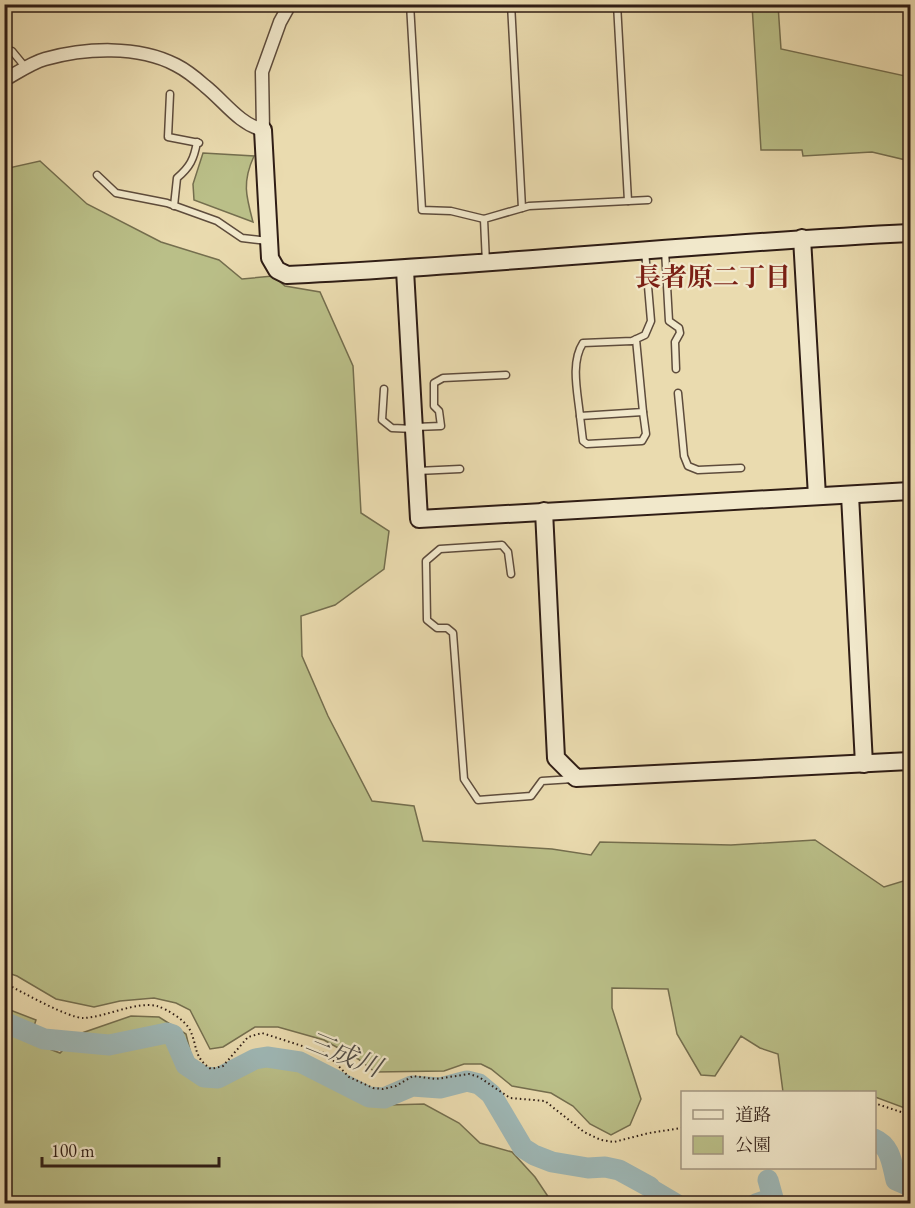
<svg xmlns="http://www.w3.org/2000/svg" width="915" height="1208" viewBox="0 0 915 1208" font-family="'EB Garamond','Noto Serif JP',serif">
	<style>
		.green { fill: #babf88; stroke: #746e4e; stroke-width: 1.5 }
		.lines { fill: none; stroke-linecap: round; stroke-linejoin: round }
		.river { stroke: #9eb8b7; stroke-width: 21 }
		.lane-casing { stroke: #5e4c3c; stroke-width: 9 }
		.street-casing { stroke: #5e4c3c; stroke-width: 15 }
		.secondary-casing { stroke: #2f1d15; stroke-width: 20 }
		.path { stroke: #2f1d15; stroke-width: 2; stroke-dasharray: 1.5 3; stroke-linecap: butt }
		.lane { stroke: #f1e8cb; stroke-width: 6 }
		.street { stroke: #f1e8cb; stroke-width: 12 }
		.secondary { stroke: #f1e8cb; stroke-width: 16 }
		.labels { text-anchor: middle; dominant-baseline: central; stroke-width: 4.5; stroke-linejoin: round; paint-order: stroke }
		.neighbourhood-label { font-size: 26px; font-weight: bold; fill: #7a1f14; stroke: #f1e8cb }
		.water-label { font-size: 26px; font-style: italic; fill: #504c46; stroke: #f1e8cb }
	</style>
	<rect width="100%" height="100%" fill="#eadbaf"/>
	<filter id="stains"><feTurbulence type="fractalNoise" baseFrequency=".00333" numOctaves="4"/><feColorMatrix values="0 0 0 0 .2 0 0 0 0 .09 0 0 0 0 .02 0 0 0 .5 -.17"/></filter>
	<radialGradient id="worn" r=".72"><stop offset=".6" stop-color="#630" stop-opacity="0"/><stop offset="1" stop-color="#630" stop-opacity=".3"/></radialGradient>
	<!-- green -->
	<g class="green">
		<polygon points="752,5 778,5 781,49 910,77 910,161 872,152 803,156 802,150 761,150"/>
		<path d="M 203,153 L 254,156 C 242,182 246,196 253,222 L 194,200 L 193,184 Z"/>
		<polygon points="40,161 87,204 161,242 219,260 242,279 273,276 285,286 320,292 353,366 361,513 389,531 384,569 335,605 301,616 302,656 328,716 372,801 414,806 423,841 552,849 591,855 600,842 731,845 815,840 884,887 910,879 910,1110 875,1097 874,1092 783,1092 778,1054 760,1048 741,1036 715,1076 701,1075 677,1034 668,989 612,988 612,1008 641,1099 630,1125 611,1135 590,1124 573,1106 551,1093 512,1086 491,1069 481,1064 464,1064 444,1071 375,1072 358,1059 324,1040 278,1027 255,1027 223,1047 210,1049 190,1010 176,1003 154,998 120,1001 94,1007 56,999 17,976 5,972 4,169"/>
		<polygon points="5,1008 36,1020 29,1041 60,1053 79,1034 131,1016 159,1017 186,1034 195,1071 213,1076 267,1048 291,1053 328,1067 368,1097 388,1105 424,1104 459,1123 480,1143 512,1152 535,1177 549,1198 564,1203 5,1203"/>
		<polygon points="880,1198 910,1201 910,1203 791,1203 809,1200"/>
	</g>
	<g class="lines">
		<!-- river -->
		<g class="river">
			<polyline points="4,1022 44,1039 109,1045 167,1033 173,1035 186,1065 204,1077 218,1078 255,1059 267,1057 300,1062 369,1097 384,1098 412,1086 440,1088 467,1081 479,1084 491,1094 523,1148 534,1155 552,1162 588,1168 605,1167 619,1170 650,1187"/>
			<path d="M 874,1139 C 891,1146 892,1164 896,1180 L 910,1186"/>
			<polyline points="654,1191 676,1204"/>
			<polyline points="756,1204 773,1198 768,1180"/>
		</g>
		<!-- lane casing -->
		<g class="lane-casing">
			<g id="lane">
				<polyline points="410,4 422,210 451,211 484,219"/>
				<polyline points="511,4 522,208"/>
				<polyline points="617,4 628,201"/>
				<polyline points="4,52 12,51 26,68"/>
				<polyline points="170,94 168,137 199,143"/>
				<polyline points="97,175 116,193 167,203 217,221 242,238 268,241"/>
				<path d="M 174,206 L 177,178 C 190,167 194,159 197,142"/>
				<polyline points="665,250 669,321 679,328 680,333 675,342 676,369"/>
				<polyline points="486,263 484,219 529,206 648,200"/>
				<path d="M 636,339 L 643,412 L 580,416 C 578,394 570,363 583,343 L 632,341 L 645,335 L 651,321 L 645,251"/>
				<polyline points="384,389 382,420 392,428 414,429"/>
				<polyline points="678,393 684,456 688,466 698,470 741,468"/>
				<polyline points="580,416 583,441 587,444 642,441 646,434 643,412"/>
				<polyline points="415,427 441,426 439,411 434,406 434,383 443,378 506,375"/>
				<polyline points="417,471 460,469"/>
				<polyline points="511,574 508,552 502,545 440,549 426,561 427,620 437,628 447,628 453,633 464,779 478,800 531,796 542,781 573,779"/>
			</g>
		</g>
		<!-- street casing -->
		<g class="street-casing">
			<path id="street" d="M 4,80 C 17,73 31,63 45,59 C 85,48 138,45 176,65 C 186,70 196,78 205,86 C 224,101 239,124 263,130 L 262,72 L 280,22 L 290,4"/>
		</g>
		<!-- secondary casing -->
		<g class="secondary-casing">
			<g id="secondary">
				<path d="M 263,130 L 270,258 L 277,270 L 287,275 C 495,265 702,243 910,233"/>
				<polyline points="802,238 817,496"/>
				<polyline points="405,270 419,519 910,491"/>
				<polyline points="850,495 864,764"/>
				<polyline points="544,511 556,758 576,778 910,761"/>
			</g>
		</g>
		<!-- path -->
		<g class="path">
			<path d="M 4,983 C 23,992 67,1018 84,1018 C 106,1017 136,1001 157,1006 C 167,1009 185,1020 190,1030 C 198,1047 193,1057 211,1069 L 223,1066 L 248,1037 L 262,1033 L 327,1054 L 349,1077 L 373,1088 L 383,1089 L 396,1086 L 413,1076 L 436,1079 L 469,1074 L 479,1077 L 510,1098 L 545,1101 L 584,1132 L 601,1140 L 614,1142 L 649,1133 L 682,1128"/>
			<polyline points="874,1103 910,1115"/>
		</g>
		<!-- lane -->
		<use href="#lane" class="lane"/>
		<!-- street -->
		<use href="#street" class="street"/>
		<!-- secondary -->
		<use href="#secondary" class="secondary"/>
	</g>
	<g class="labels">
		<!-- neighbourhood labels -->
		<g class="neighbourhood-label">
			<text x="713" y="277">長者原二丁目</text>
		</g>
		<!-- water labels -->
		<g class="water-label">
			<text transform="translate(344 1054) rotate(22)">三成川</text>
		</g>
	</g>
	<!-- margin -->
	<rect width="915" height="1208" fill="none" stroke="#eadbaf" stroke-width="24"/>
	<rect x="6" y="6" width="903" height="1196" fill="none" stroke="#2f1d15" stroke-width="3"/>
	<rect x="12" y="12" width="891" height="1184" fill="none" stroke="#2f1d15" stroke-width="1.5"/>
	<!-- legend -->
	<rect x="681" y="1091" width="195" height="78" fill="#f1e8cb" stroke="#a39782" stroke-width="1.5"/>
	<rect x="693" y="1110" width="30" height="9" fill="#f1e8cb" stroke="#a39782" stroke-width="1.5"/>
	<text x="735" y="1121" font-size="18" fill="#2f1d15">道路</text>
	<rect x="693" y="1136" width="30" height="18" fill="#babf88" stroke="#a39782" stroke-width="1.5"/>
	<text x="735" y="1151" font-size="18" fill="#2f1d15">公園</text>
	<!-- scale -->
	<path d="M42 1157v9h177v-9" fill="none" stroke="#2f1d15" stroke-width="3"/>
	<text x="51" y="1157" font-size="18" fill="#2f1d15" stroke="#f1e8cb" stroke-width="4.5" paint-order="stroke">100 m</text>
	<rect width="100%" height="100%" filter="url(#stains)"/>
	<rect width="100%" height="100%" fill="url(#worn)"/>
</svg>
